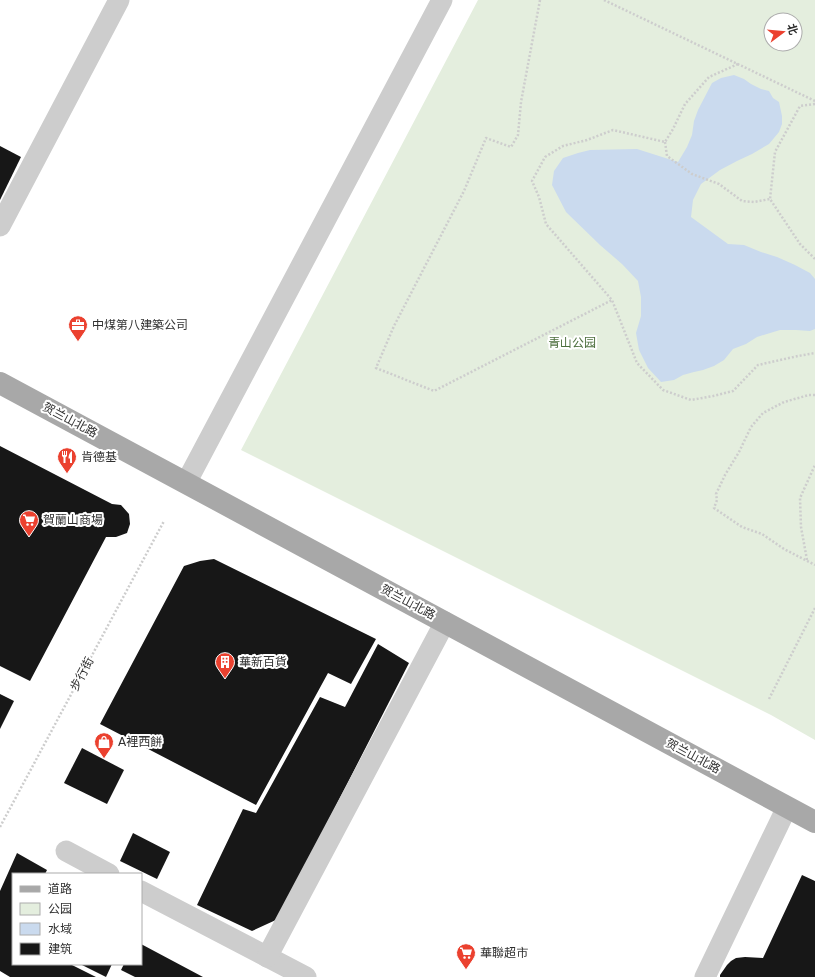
<svg xmlns="http://www.w3.org/2000/svg" width="815" height="977" viewBox="0 0 815 977" font-family="'DejaVu Sans','Noto Sans SC',sans-serif">
	<style>
		.green { fill: #e4eede; fill-rule: evenodd }
		.water { fill: #cadaee }
		.building { fill: #171717 }
		.lines { fill: none; stroke-linecap: round; stroke-linejoin: round }
		.path { stroke: #cdcdcd; stroke-width: 2.5; stroke-dasharray: 2 2; stroke-linecap: butt }
		.minor { stroke: #cdcdcd; stroke-width: 21 }
		.major { stroke: #a8a8a8; stroke-width: 22 }
		.labels { text-anchor: middle; dominant-baseline: central; stroke-width: 4; stroke-linejoin: round; paint-order: stroke }
		.poi-label { font-size: 12px; fill: #303030; stroke: #fff; text-anchor: start }
		.park-label { font-size: 12px; fill: #4b6e3c; stroke: #fff }
		.street-label { font-size: 12px; fill: #303030; stroke: #fff }
	</style>
	<rect width="100%" height="100%" fill="#fff"/>
	<!-- green -->
	<path class="green" d="M 478,0 L 815,0 L 815,740 L 771,715 L 241,450 ZM 771,20 L 795,20 L 795,44 L 771,44 Z"/>
	<!-- water -->
	<polygon class="water" points="734,75 744,79 751,84 761,89 769,91 773,98 779,102 782,116 782,124 779,132 769,144 752,154 737,161 720,170 701,184 693,200 691,217 728,244 744,245 761,252 777,257 795,265 810,273 815,279 815,329 810,331 796,330 780,330 757,337 746,344 733,349 724,360 714,366 703,370 694,372 683,375 674,380 661,382 648,368 639,350 636,333 641,316 641,297 638,281 622,264 600,245 566,212 552,185 554,171 563,158 578,153 590,150 637,149 678,162 687,147 692,135 694,121 698,110 712,83 721,78"/>
	<!-- building -->
	<g class="building">
		<polygon points="0,146 21,157 0,200"/>
		<polygon points="0,446 112,504 121,505 129,514 130,524 127,533 116,537 106,537 30,681 0,666"/>
		<polygon points="214,559 376,639 351,684 328,673 256,805 100,724 184,566 200,561"/>
		<polygon points="378,644 409,663 278,919 252,931 197,905 243,809 256,813 320,697 345,707"/>
		<polygon points="0,694 14,701 0,729"/>
		<polygon points="82,748 124,770 107,804 64,783"/>
		<polygon points="133,833 170,852 157,879 120,861"/>
		<polygon points="17,853 47,870 45,874 13,874 13,964 70,964 96,977 10,977 0,971 0,891"/>
		<polygon points="802,875 815,881 815,977 720,977 720,975 727,965 731,961 736,958 745,957 763,958"/>
		<polygon points="141,944 203,977 135,977 121,970 124,964 141,964"/>
		<polygon points="80,964 112,964 106,977"/>
	</g>
	<g class="lines">
		<!-- path -->
		<g class="path">
			<polyline points="540,0 521,102 518,135 511,147 486,138 464,191 394,326 376,368 434,391 612,300"/>
			<polyline points="604,0 815,101"/>
			<polyline points="738,64 709,77 685,104 673,129 665,142 613,130 587,140 563,146 545,157 532,181 539,197 546,224 612,300 637,363 663,390 691,400 713,396 733,391 758,365 798,356 815,353"/>
			<polyline points="815,104 800,106 775,152 770,199 800,244 815,259"/>
			<polyline points="665,142 667,156 692,174 719,184 742,201 754,202 770,199"/>
			<polyline points="815,395 809,395 784,402 763,413 751,427 739,452 725,475 716,494 717,500 714,508 742,527 762,534 784,549 815,565"/>
			<polyline points="807,560 801,527 800,498 815,465"/>
			<polyline points="769,699 815,608"/>
			<polyline points="0,827 164,521"/>
		</g>
		<!-- minor -->
		<g class="minor">
			<polyline points="0,226 119,0"/>
			<polyline points="186,483 442,0"/>
			<polyline points="66,851 109,874"/>
			<polyline points="141,891 306,977"/>
			<polyline points="267,957 445,622"/>
			<polyline points="705,977 787,807"/>
		</g>
		<!-- major -->
		<polyline class="major" points="0,383 186,483 815,822"/>
	</g>
	<!-- icons -->
	<defs>
		<g id="office-pin" transform="scale(1)"><path d="M0 17L-7.5 6A9.5 9.5 0 1 1 7.5 6Z" fill="#eb412f" stroke="#fff"/><path d="M-6-3h4V-5.5h4V-3h4V5H-6ZM-1-4.5V-3h2v-1.5ZM-6 0V1H6V0Z" fill="#fff"/></g>
		<g id="restaurant-pin" transform="scale(1)"><path d="M0 17L-7.5 6A9.5 9.5 0 1 1 7.5 6Z" fill="#eb412f" stroke="#fff"/><path d="M-5-6h1v4h1v-4h1v4h1v-4h1v5L-1.5 .5V6h-2V.5L-5-1ZM5-6V6H3V1.5H1.5Q1.5-4 5-6Z" fill="#fff"/></g>
		<g id="supermarket-pin" transform="scale(1)"><path d="M0 17L-7.5 6A9.5 9.5 0 1 1 7.5 6Z" fill="#eb412f" stroke="#fff"/><path d="M-6-5.5h2.5l.6 2H6L4.5 2H-2.5L-4.4-4H-6ZM-1.5 3.2a1.3 1.3 0 1 0 .1 0ZM3 3.2a1.3 1.3 0 1 0 .1 0Z" fill="#fff"/></g>
		<g id="building-pin" transform="scale(1)"><path d="M0 17L-7.5 6A9.5 9.5 0 1 1 7.5 6Z" fill="#eb412f" stroke="#fff"/><path d="M-4-6H4V6H1V3H-1V6H-4ZM-2.5-4.3h1.7v1.8h-1.7ZM.8-4.3h1.7v1.8H.8ZM-2.5-1h1.7V.8h-1.7ZM.8-1h1.7V.8H.8Z" fill="#fff"/></g>
		<g id="shop-pin" transform="scale(1)"><path d="M0 17L-7.5 6A9.5 9.5 0 1 1 7.5 6Z" fill="#eb412f" stroke="#fff"/><path d="M-5-2.5h2.3a2.7 3.5 0 0 1 5.4 0H5L5.5 6h-11ZM-1.5-2.5h3a1.5 2.3 0 0 0-3 0Z" fill="#fff"/></g>
	</defs>
	<g fill-rule="evenodd">
		<use href="#office-pin" x="78" y="325"/>
		<use href="#restaurant-pin" x="67" y="457"/>
		<use href="#supermarket-pin" x="29" y="520"/>
		<use href="#building-pin" x="225" y="662"/>
		<use href="#shop-pin" x="104" y="742"/>
		<use href="#supermarket-pin" x="466" y="953"/>
	</g>
	<g class="labels">
		<!-- poi labels -->
		<g class="poi-label">
			<text x="92" y="325">中煤第八建築公司</text>
			<text x="81" y="457">肯德基</text>
			<text x="43" y="520">賀蘭山商場</text>
			<text x="239" y="662">華新百貨</text>
			<text x="118" y="742">A裡西餅</text>
			<text x="480" y="953">華聯超市</text>
		</g>
		<!-- park labels -->
		<g class="park-label">
			<text x="572" y="343">青山公园</text>
		</g>
		<!-- street labels -->
		<g class="street-label">
			<text transform="translate(70 420) rotate(28)">贺兰山北路</text>
			<text transform="translate(408 602) rotate(28)">贺兰山北路</text>
			<text transform="translate(82 674) rotate(-62)">步行街</text>
			<text transform="translate(693 756) rotate(28)">贺兰山北路</text>
		</g>
	</g>
	<!-- legend -->
	<rect x="12" y="873" width="130" height="92" fill="#ffffff" stroke="#acacac"/>
	<rect x="20" y="886" width="20" height="6" fill="#a8a8a8" stroke="#acacac"/>
	<text x="48" y="893" font-size="12" fill="#303030">道路</text>
	<rect x="20" y="903" width="20" height="12" fill="#e4eede" stroke="#acacac"/>
	<text x="48" y="913" font-size="12" fill="#303030">公园</text>
	<rect x="20" y="923" width="20" height="12" fill="#cadaee" stroke="#acacac"/>
	<text x="48" y="933" font-size="12" fill="#303030">水域</text>
	<rect x="20" y="943" width="20" height="12" fill="#171717" stroke="#acacac"/>
	<text x="48" y="953" font-size="12" fill="#303030">建筑</text>
	<!-- north arrow -->
	<g transform="translate(783 32) rotate(74)"><circle r="19" fill="#ffffff" stroke="#acacac"/>
	<path d="M0-3L7 15L0 10L-7 15Z" fill="#eb412f"/>
	<text y="-6" font-size="11" font-weight="bold" text-anchor="middle" fill="#303030">北</text>
	</g>
</svg>
